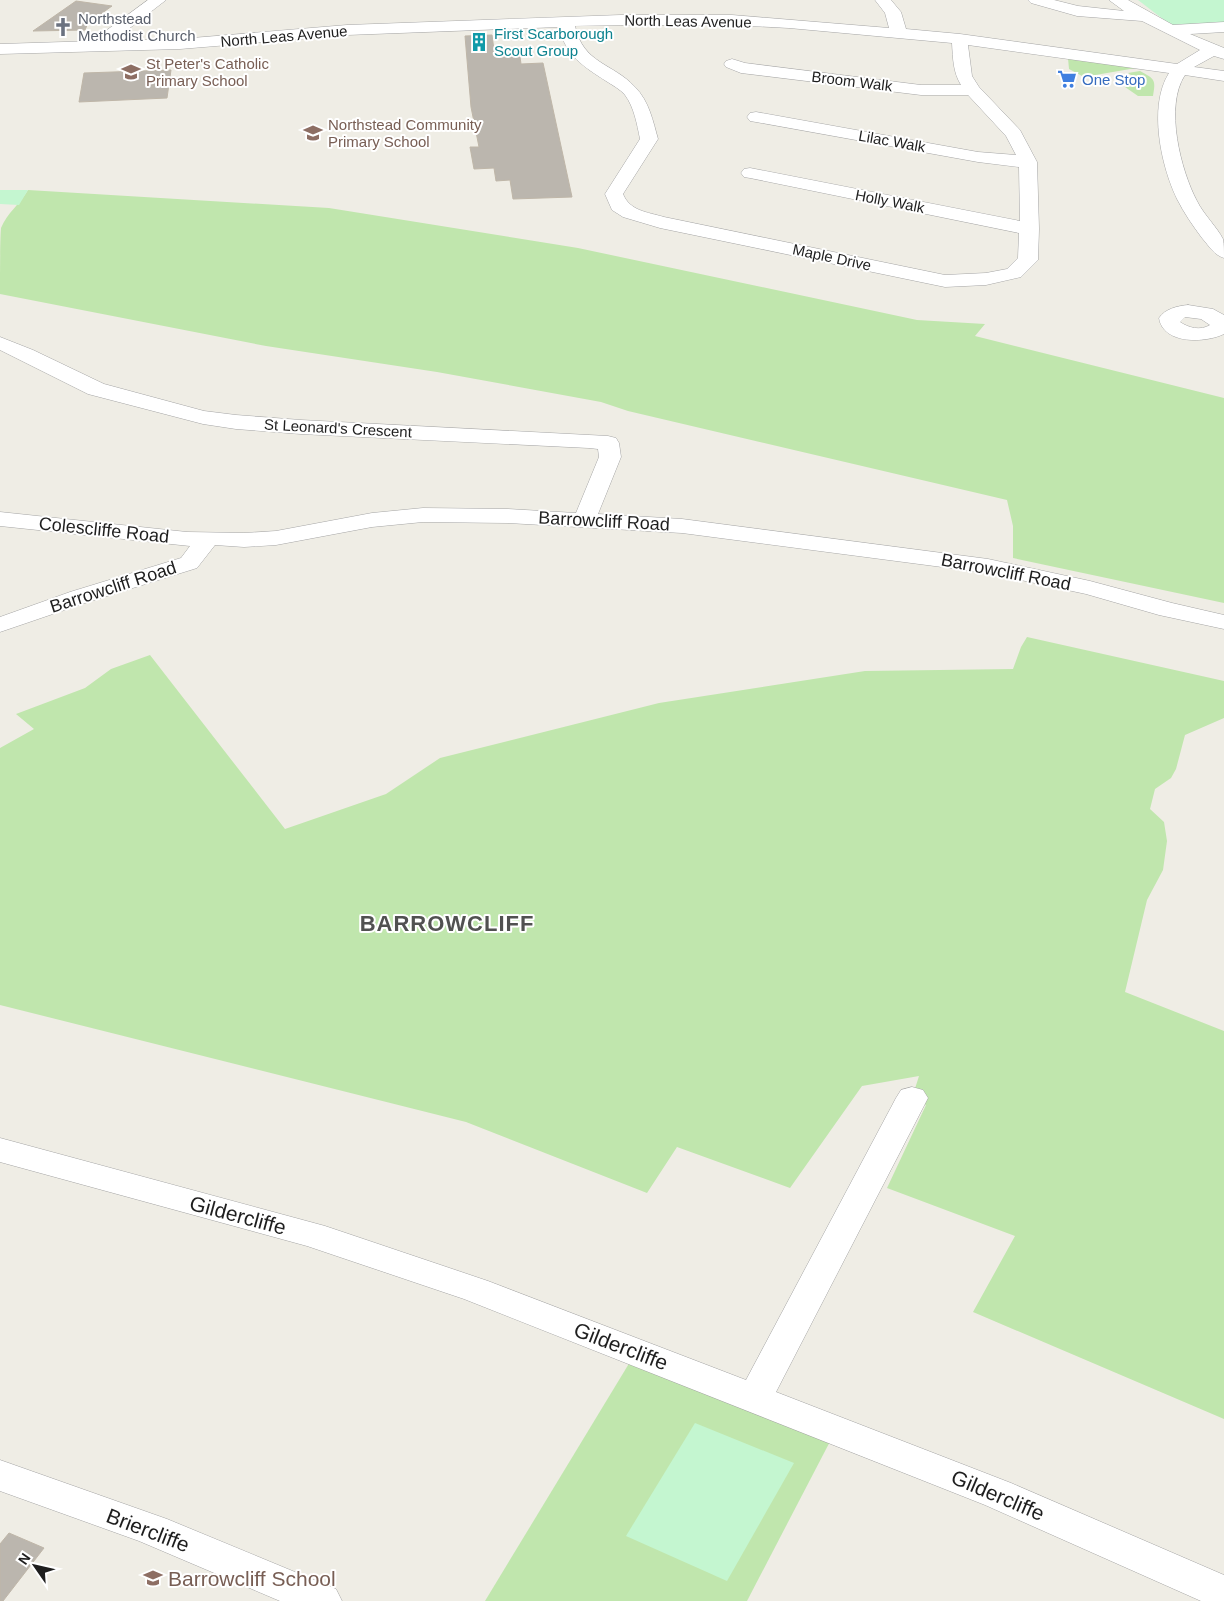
<svg xmlns="http://www.w3.org/2000/svg" width="1224" height="1601" viewBox="0 0 1224 1601" font-family="Arial,sans-serif">
	<style>
		.grass { fill: #c0e6ad }
		.park { fill: #c4f6d0 }
		.building { fill: #bbb6ae; stroke: #bfb6a8 }
		.lines { fill: none; stroke-linecap: round; stroke-linejoin: round }
		.minor-casing { stroke: #a5a5a5; stroke-width: 1 }
		.minor { fill: #fff; fill-rule: evenodd }
		.labels { text-anchor: middle; dominant-baseline: central; stroke-width: 4; stroke-linejoin: round; paint-order: stroke }
		.far-worship-label { font-size: 15px; fill: #5b616d; stroke: #fff; text-anchor: start }
		.far-street-label { font-size: 15px; fill: #1e1e1e; stroke: #fff }
		.far-culture-label { font-size: 15px; fill: #0d838f; stroke: #fff; text-anchor: start }
		.far-education-label { font-size: 15px; fill: #785e54; stroke: #fff; text-anchor: start }
		.far-shop-label { font-size: 15px; fill: #366cbe; stroke: #fff; text-anchor: start }
		.street-label { font-size: 18px; fill: #1e1e1e; stroke: #fff }
		.near-street-label { font-size: 21px; fill: #1e1e1e; stroke: #fff }
		.near-education-label { font-size: 21px; fill: #785e54; stroke: #fff; text-anchor: start }
		.district-label { font-size: 22px; font-weight: bold; letter-spacing: 1px; fill: #515151; stroke: #fff }
	</style>
	<rect width="100%" height="100%" fill="#efede5"/>
	<!-- grass -->
	<g class="grass">
		<polygon points="1068,58 1136,68 1084,77 1069,69"/>
		<path d="M 1140,71 C 1155,79 1156,80 1153,96 L 1138,96 L 1125,87 L 1143,83 L 1128,73 Z"/>
		<path d="M 28,190 L 329,208 L 578,248 L 917,320 L 985,324 L 975,336 L 1224,398 L 1224,603 L 1013,558 L 1013,526 L 1007,500 L 628,411 L 601,402 L 437,372 L 266,346 L 0,294 C 0,280 0,239 1,228 C 7,213 20,204 28,190 Z"/>
		<polygon points="1027,637 1224,681 1224,718 1185,735 1176,769 1171,778 1155,789 1150,809 1164,822 1167,841 1163,870 1147,900 1125,992 1224,1031 1224,1419 973,1312 1015,1236 887,1188 926,1105 912,1098 919,1076 862,1086 790,1188 677,1147 647,1193 466,1122 0,1005 0,748 34,729 16,714 85,688 111,669 150,655 285,829 386,794 440,758 659,703 865,671 1013,669 1021,647"/>
		<polygon points="636,1352 836,1430 747,1601 485,1601"/>
	</g>
	<!-- park -->
	<g class="park">
		<polygon points="1138,0 1224,0 1224,24 1172,26"/>
		<polygon points="0,190 28,190 19,205 0,204"/>
		<polygon points="695,1423 794,1463 727,1581 626,1536"/>
	</g>
	<!-- building -->
	<g class="building">
		<polygon points="76,1 112,6 88,23 85,30 33,31"/>
		<polygon points="492,35 494,50 519,49 521,64 543,63 572,197 513,199 510,180 496,181 494,168 474,169 470,147 479,147 471,107 465,36"/>
		<polygon points="171,70 167,98 79,102 84,73"/>
		<polygon points="9,1533 44,1548 3,1601 0,1601 0,1544"/>
	</g>
	<g class="lines">
		<!-- minor casing -->
		<g class="minor-casing">
			<g id="minor">
				<path d="M 148,0 L 166,0 L 113,41 L 180,39 L 347,25 L 621,15 L 732,15 L 889,28 L 885,13 L 875,0 L 891,0 L 901,12 L 906,29 L 960,34 L 1177,64 L 1200,50 L 1142,21 L 1077,16 L 1031,3 L 1028,0 L 1054,0 L 1078,6 L 1124,11 L 1109,0 L 1128,0 L 1173,25 L 1224,22 L 1224,32 L 1190,34 L 1224,48 L 1224,59 L 1214,56 L 1194,67 L 1224,71 L 1224,81 L 1185,75 C 1164,106 1181,171 1197,201 C 1204,215 1217,227 1223,239 C 1224,244 1224,252 1224,258 C 1214,255 1209,246 1202,238 C 1193,226 1184,213 1177,199 C 1161,166 1148,106 1169,73 L 968,45 L 972,76 L 979,87 L 1020,130 L 1037,162 L 1039,229 L 1038,260 L 1021,277 L 986,285 L 945,287 L 660,228 L 623,217 L 612,210 L 605,194 L 640,139 C 637,124 634,107 625,95 C 620,89 612,85 606,81 C 584,67 565,55 559,27 L 347,35 L 180,49 L 0,54 L 0,44 L 96,41 L 103,33 ZM 621,25 L 732,25 L 789,28 L 952,43 C 953,59 953,72 961,85 L 921,85 L 745,63 L 732,59 L 726,61 L 724,64 L 726,67 L 741,73 L 921,95 L 968,95 L 1006,136 L 1016,155 L 978,152 L 756,112 L 750,113 L 747,117 L 750,121 L 756,122 L 978,162 L 1019,167 L 1020,221 L 750,168 L 744,169 L 741,173 L 744,177 L 750,178 L 1019,233 L 1018,258 L 1007,269 L 986,273 L 945,275 L 664,217 C 647,212 630,211 623,194 L 658,139 C 653,121 649,101 635,87 C 613,63 583,64 575,26 Z"/>
				<path d="M 1188,305 L 1213,309 L 1224,315 L 1224,334 C 1206,343 1163,345 1159,318 C 1165,309 1177,306 1188,305 ZM 1185,317 L 1201,319 L 1210,325 C 1200,331 1189,328 1180,322 Z"/>
				<polygon points="0,337 33,350 104,384 204,411 236,415 301,420 608,436 616,438 619,443 621,457 598,514 682,519 988,559 1090,581 1172,603 1224,615 1224,629 1159,615 1086,594 988,573 682,533 508,523 423,522 372,527 276,545 244,547 215,545 197,568 88,602 0,632 0,617 70,592 181,558 190,546 0,526 0,512 187,532 244,533 276,531 372,513 423,508 508,509 576,513 599,457 598,449 589,448 301,434 236,429 203,424 88,394 0,350"/>
				<polygon points="912,1087 923,1090 928,1098 776,1392 1011,1483 1224,1575 1224,1601 1201,1601 985,1505 464,1299 307,1246 0,1162 0,1138 325,1226 488,1281 746,1380 896,1098 901,1090"/>
				<polygon points="0,1460 167,1519 336,1589 342,1601 280,1601 139,1541 0,1491"/>
			</g>
		</g>
		<!-- minor -->
		<use href="#minor" class="minor"/>
	</g>
	<!-- icons -->
	<defs>
		<g id="church-bare" transform="scale(1.5)"><path d="M-1.2-6h2.4v3.5h3.3v2.4h-3.3V6h-2.4V-.1h-3.3v-2.4h3.3Z" fill="#6b7280" stroke="#fff" stroke-width="2.5" paint-order="stroke"/></g>
		<g id="building-bare" transform="scale(1.5)"><path d="M-4-6H4V6H1V3H-1V6H-4ZM-2.5-4.3h1.7v1.8h-1.7ZM.8-4.3h1.7v1.8H.8ZM-2.5-1h1.7V.8h-1.7ZM.8-1h1.7V.8H.8Z" fill="#0f9aa8" stroke="#fff" stroke-width="2.5" paint-order="stroke"/></g>
		<g id="school-bare" transform="scale(1.5)"><path d="M0-5L7-2L0 1L-7-2ZM-4 1L0 2.5L4 1V4Q0 6-4 4Z" fill="#8d6e63" stroke="#fff" stroke-width="2.5" paint-order="stroke"/></g>
		<g id="supermarket-bare" transform="scale(1.5)"><path d="M-6-5.5h2.5l.6 2H6L4.5 2H-2.5L-4.4-4H-6ZM-1.5 3.2a1.3 1.3 0 1 0 .1 0ZM3 3.2a1.3 1.3 0 1 0 .1 0Z" fill="#3f7fe0" stroke="#fff" stroke-width="2.5" paint-order="stroke"/></g>
	</defs>
	<g fill-rule="evenodd">
		<use href="#church-bare" x="63" y="27"/>
		<use href="#building-bare" x="479" y="42"/>
		<use href="#school-bare" x="131" y="72"/>
		<use href="#supermarket-bare" x="1067" y="79"/>
		<use href="#school-bare" x="313" y="133"/>
		<use href="#school-bare" x="153" y="1578"/>
	</g>
	<g class="labels">
		<!-- far-worship labels -->
		<g class="far-worship-label">
			<text x="78" y="18">Northstead<tspan x="78" dy="17">Methodist Church</tspan></text>
		</g>
		<!-- far-street labels -->
		<g class="far-street-label">
			<text transform="translate(688 21) rotate(1)">North Leas Avenue</text>
			<text transform="translate(284 36) rotate(-5)">North Leas Avenue</text>
			<text transform="translate(852 81) rotate(7)">Broom Walk</text>
			<text transform="translate(892 141) rotate(10)">Lilac Walk</text>
			<text transform="translate(890 201) rotate(11)">Holly Walk</text>
			<text transform="translate(832 257) rotate(12)">Maple Drive</text>
			<text transform="translate(338 428) rotate(3)">St Leonard's Crescent</text>
		</g>
		<!-- far-culture labels -->
		<g class="far-culture-label">
			<text x="494" y="33">First Scarborough<tspan x="494" dy="17">Scout Group</tspan></text>
		</g>
		<!-- far-education labels -->
		<g class="far-education-label">
			<text x="146" y="63">St Peter's Catholic<tspan x="146" dy="17">Primary School</tspan></text>
			<text x="328" y="124">Northstead Community<tspan x="328" dy="17">Primary School</tspan></text>
		</g>
		<!-- far-shop labels -->
		<g class="far-shop-label">
			<text x="1082" y="79">One Stop</text>
		</g>
		<!-- street labels -->
		<g class="street-label">
			<text transform="translate(604 521) rotate(3)">Barrowcliff Road</text>
			<text transform="translate(104 530) rotate(6)">Colescliffe Road</text>
			<text transform="translate(1006 572) rotate(11)">Barrowcliff Road</text>
			<text transform="translate(113 587) rotate(-18)">Barrowcliff Road</text>
		</g>
		<!-- near-street labels -->
		<g class="near-street-label">
			<text transform="translate(238 1215) rotate(15)">Gildercliffe</text>
			<text transform="translate(621 1346) rotate(21)">Gildercliffe</text>
			<text transform="translate(998 1495) rotate(23)">Gildercliffe</text>
			<text transform="translate(148 1530) rotate(21)">Briercliffe</text>
		</g>
		<!-- near-education labels -->
		<g class="near-education-label">
			<text x="168" y="1578">Barrowcliff School</text>
		</g>
		<!-- district labels -->
		<g class="district-label">
			<text x="447" y="923">BARROWCLIFF</text>
		</g>
	</g>
	<!-- north arrow -->
	<g transform="translate(35 1566) rotate(304)" stroke="#ffffff" stroke-width="4" paint-order="stroke">
	<path d="M0-4L9 19L0 12L-9 19Z" fill="#1e1e1e"/>
	<text y="-8" font-size="14" font-weight="bold" text-anchor="middle" fill="#1e1e1e">N</text>
	</g>
</svg>
